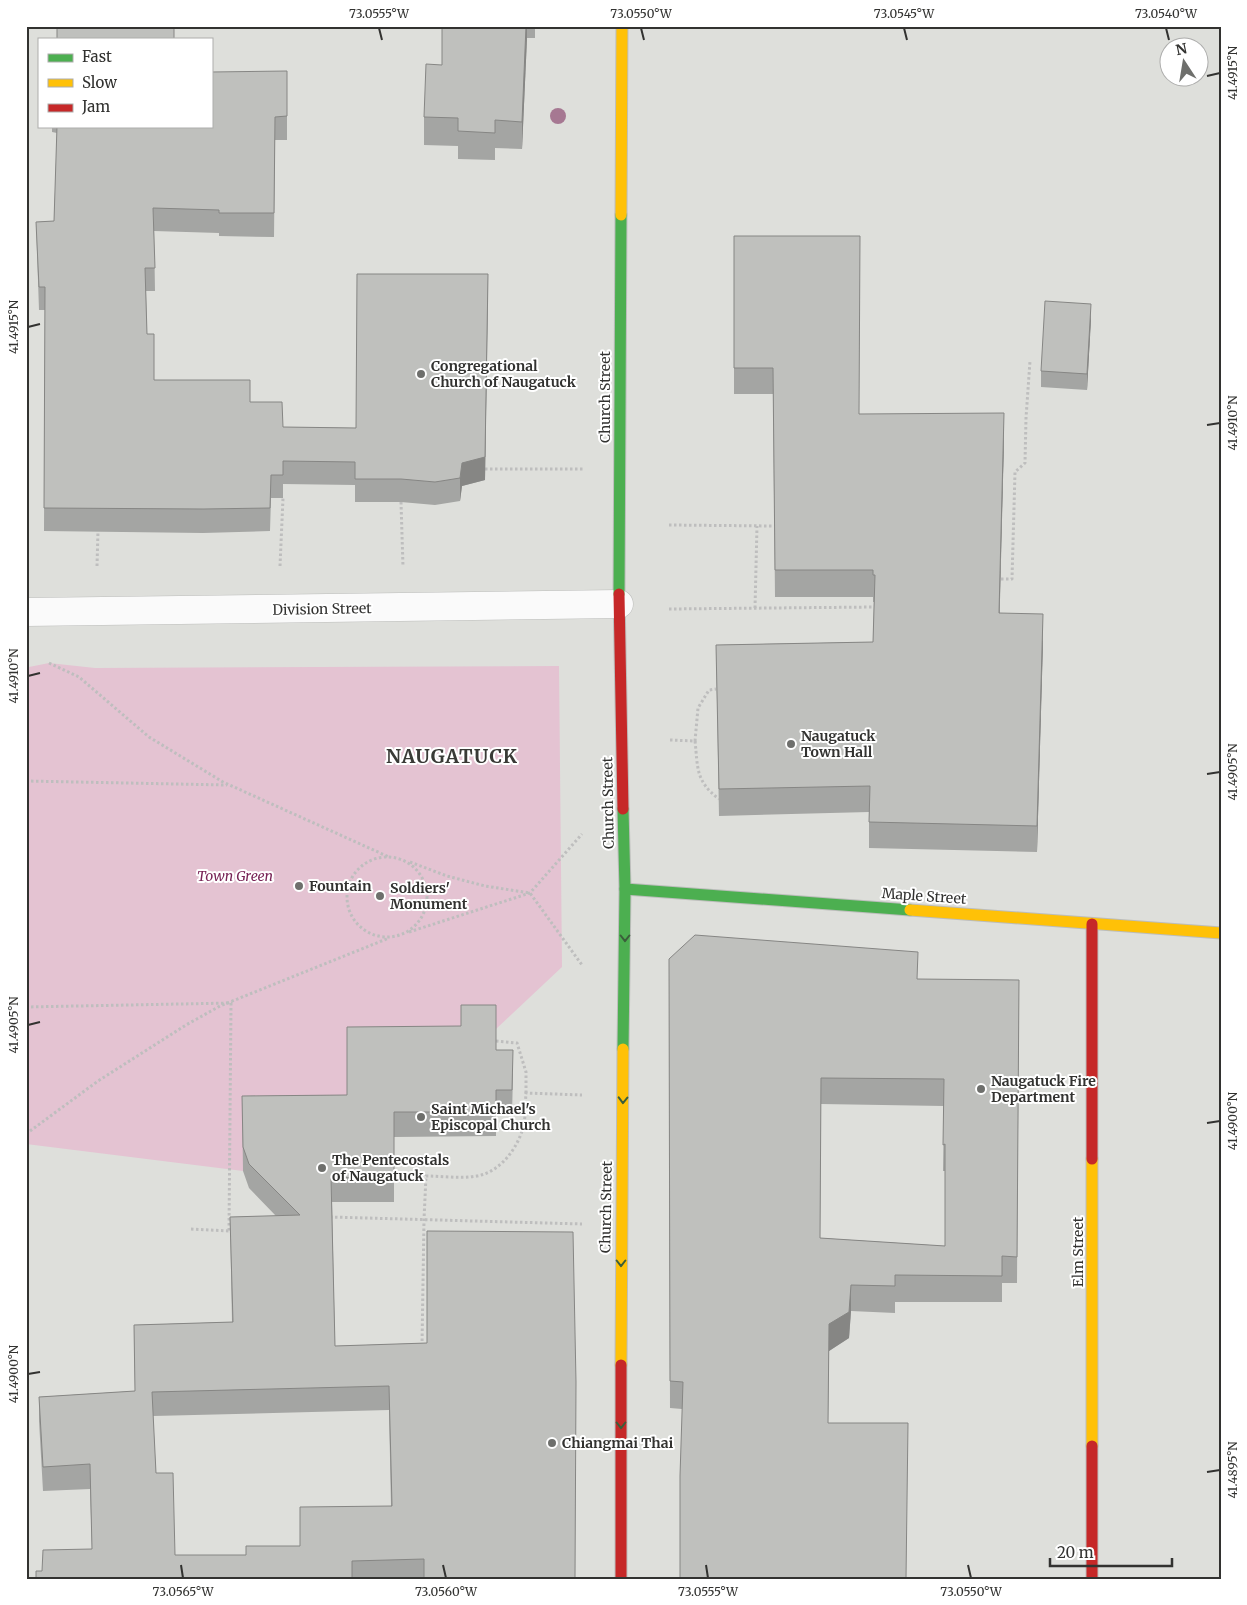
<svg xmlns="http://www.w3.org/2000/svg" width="1247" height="1605" viewBox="0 0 1247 1605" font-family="Merriweather,serif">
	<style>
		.green { fill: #e4c3d2 }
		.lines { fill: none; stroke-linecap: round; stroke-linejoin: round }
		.street-casing { stroke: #bcbdbb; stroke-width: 29 }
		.fast-casing { stroke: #bcbdbb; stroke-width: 13 }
		.slow-casing { stroke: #bcbdbb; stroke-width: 13 }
		.jam-casing { stroke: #bcbdbb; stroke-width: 13 }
		.path { stroke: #bebebe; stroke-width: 3; stroke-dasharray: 2.5 2.5; stroke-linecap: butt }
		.street { stroke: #fafafa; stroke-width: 28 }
		.fast { stroke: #4caf50; stroke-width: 11 }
		.slow { stroke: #ffc107; stroke-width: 11 }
		.jam { stroke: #c62828; stroke-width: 11 }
		.tree { fill: #a67892 }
		.wall { fill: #a4a5a3; fill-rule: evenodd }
		.shaded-wall { fill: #868684 }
		.building { fill: #bfc0bd; stroke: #868684; fill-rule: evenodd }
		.oneway { stroke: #3b5e3b }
		.ticks { fill: none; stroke: #323230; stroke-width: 2 }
		.poi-dot { fill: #6e6f6c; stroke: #fff; stroke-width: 2 }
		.labels { text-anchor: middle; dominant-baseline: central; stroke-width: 4; stroke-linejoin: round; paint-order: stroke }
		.poi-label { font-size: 14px; font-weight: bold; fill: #323230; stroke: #fff; text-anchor: start }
		.street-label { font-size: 14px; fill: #323230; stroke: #fff }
		.park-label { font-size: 14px; font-style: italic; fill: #782356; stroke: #fff }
		.district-label { font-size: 19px; font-weight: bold; letter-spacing: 1px; fill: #393a36; stroke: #fff }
		.neatline { fill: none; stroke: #323230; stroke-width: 2 }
		.ticks-label { font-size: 12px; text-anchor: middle; fill: #323230 }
	</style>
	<rect width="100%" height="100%" fill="#dedfdb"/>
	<!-- green -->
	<polygon class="green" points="49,663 95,668 559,666 562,967 496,1029 347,1123 243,1171 26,1144 26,670 29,667"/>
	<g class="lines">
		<!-- street casing -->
		<g class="street-casing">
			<polyline id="street" points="26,612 619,604"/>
		</g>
		<!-- fast casing -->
		<g class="fast-casing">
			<g id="fast">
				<polyline points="619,594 621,215"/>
				<polyline points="625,889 910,910"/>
				<polyline points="623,1049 625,889 623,809"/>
			</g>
		</g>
		<!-- slow casing -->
		<g class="slow-casing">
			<g id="slow">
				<polyline points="621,215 622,26"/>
				<polyline points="910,910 1221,933"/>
				<polyline points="1092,1159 1092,1446"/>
				<polyline points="621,1365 623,1049"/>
			</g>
		</g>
		<!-- jam casing -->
		<g class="jam-casing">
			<g id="jam">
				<polyline points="619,594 623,809"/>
				<polyline points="1092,924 1092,1159"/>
				<polyline points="621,1365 621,1579"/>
				<polyline points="1092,1446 1092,1579"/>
			</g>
		</g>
		<!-- path -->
		<g class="path">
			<polyline points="485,469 584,469"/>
			<polyline points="401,502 403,567"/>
			<polyline points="669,525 774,526"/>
			<polyline points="97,566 98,531"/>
			<polyline points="280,566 283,498"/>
			<polyline points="1001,579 1012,579 1015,472 1025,463 1026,418 1030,361"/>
			<polyline points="755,608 757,526"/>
			<polyline points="669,609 876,607"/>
			<polyline points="49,663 79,677 149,737 223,782 389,857"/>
			<polyline points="670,740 695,741 698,708 709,690 716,689"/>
			<path d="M 695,741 C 698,767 695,781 719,799"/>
			<polyline points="26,781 227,785"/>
			<circle cx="387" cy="897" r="40"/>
			<polyline points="410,862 447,876 485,886 530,893 582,965"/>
			<polyline points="409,932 530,893 582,834"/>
			<polyline points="26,1007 231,1003 229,1231"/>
			<polyline points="496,1041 517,1043 526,1072 526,1093"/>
			<polyline points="26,1134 98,1081 186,1025 220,1006 389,938"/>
			<polyline points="330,1217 582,1224"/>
			<polyline points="191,1229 229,1231 229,1229"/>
			<path d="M 422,1346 L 424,1220 L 426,1176 C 442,1176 460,1179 477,1176 C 500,1172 517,1149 523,1128 C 526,1117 525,1104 526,1093 L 582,1095"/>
		</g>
		<!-- street -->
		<use href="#street" class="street"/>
		<!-- fast -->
		<use href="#fast" class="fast"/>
		<!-- slow -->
		<use href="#slow" class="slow"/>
		<!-- jam -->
		<use href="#jam" class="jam"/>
	</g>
	<!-- trees -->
	<circle class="tree" cx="558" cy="116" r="8"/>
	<!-- wall -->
	<g class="wall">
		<polygon points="442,26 535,26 535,38 527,38 522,149 495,148 495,160 458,159 458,146 424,145 424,117 442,65"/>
		<polygon points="287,71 287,140 275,140 274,237 219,236 219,233 154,231 155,291 146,291 147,334 154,380 250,402 283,427 356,428 488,297 485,480 462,486 460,501 435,505 401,502 355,502 355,485 283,484 283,498 271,498 270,531 203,533 44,531 45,310 39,310 36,222 54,221 57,133 52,132 52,126 211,126"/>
		<polygon points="734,236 859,414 1004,440 999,613 1043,641 1037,852 869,848 869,812 719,816 716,645 873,642 874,602 873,602 873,597 775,597 773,394 734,394"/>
		<polygon points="1091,319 1087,390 1041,387 1041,371"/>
		<path d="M 669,959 L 918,979 L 1019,980 L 1017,1283 L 1002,1283 L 1002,1302 L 895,1302 L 895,1313 L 851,1311 L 849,1338 L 829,1351 L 828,1423 L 908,1449 L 682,1409 L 670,1408 ZM 821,1104 L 944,1106 L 943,1171 L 945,1171 L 945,1246 L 820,1238 Z"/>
		<path d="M 496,1050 L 513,1074 L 512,1115 L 496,1115 L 496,1136 L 394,1137 L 394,1202 L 332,1202 L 335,1346 L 427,1343 L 575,1579 L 36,1579 L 42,1571 L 92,1549 L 90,1489 L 43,1491 L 39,1421 L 39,1397 L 135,1391 L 134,1325 L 232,1322 L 230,1217 L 276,1216 L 249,1188 L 243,1171 L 242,1096 L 347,1095 ZM 389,1410 L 391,1506 L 300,1546 L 246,1555 L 175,1555 L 156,1473 L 153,1416 Z"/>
	</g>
	<!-- shaded-wall -->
	<g class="shaded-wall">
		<polygon points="526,26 527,26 527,38 522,149 522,122"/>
		<polygon points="488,274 485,480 462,486 460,501 460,478"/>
		<polygon points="1091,304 1091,319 1087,390 1087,374"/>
		<polygon points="1004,413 1004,440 999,640 999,613"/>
		<polygon points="1043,614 1043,641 1037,852 1037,826"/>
		<polygon points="851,1285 851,1311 849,1338 829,1351 829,1324"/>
	</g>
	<!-- building -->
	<g class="building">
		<rect x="57" y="26" width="117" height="13"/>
		<polygon points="442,26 526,26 522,122 495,120 495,133 458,131 458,118 424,117 426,64 442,65"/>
		<polygon points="287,71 287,116 275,117 274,213 219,213 219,210 153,208 155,268 145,268 147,334 154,334 154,380 250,380 250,402 282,402 283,427 356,428 357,274 488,274 485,457 462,463 460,478 435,482 401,479 355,479 355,462 283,461 283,475 271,475 270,508 203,509 44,508 45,287 39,287 36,222 54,221 57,126 211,126 211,72"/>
		<polygon points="734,236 860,236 859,414 1004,413 999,613 1043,614 1037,826 869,822 870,786 719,789 716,645 873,642 875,575 873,575 873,570 775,570 773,368 734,368"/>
		<polygon points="1045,301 1091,304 1087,374 1041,371"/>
		<path d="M 695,935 L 918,952 L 917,979 L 1019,980 L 1017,1257 L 1002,1256 L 1002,1276 L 895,1275 L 895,1286 L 851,1285 L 849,1312 L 829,1324 L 828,1423 L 908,1423 L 906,1579 L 680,1579 L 680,1476 L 683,1382 L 670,1381 L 669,959 ZM 821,1078 L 944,1079 L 943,1145 L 945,1144 L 945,1246 L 820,1238 Z"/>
		<path d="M 461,1005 L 496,1005 L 496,1050 L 513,1050 L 512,1090 L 496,1090 L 496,1112 L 394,1112 L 394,1177 L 331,1178 L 335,1346 L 427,1343 L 427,1231 L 573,1232 L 576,1382 L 575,1579 L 424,1579 L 424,1559 L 352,1561 L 352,1579 L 36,1579 L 36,1571 L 42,1571 L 43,1550 L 92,1549 L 90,1464 L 43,1467 L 39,1397 L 135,1391 L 134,1325 L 233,1322 L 230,1217 L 300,1215 L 249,1164 L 243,1147 L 242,1096 L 347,1095 L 347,1027 L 461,1026 ZM 389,1386 L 392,1506 L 300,1507 L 300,1546 L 246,1546 L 246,1555 L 175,1555 L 173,1473 L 156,1473 L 152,1392 Z"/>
	</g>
	<!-- one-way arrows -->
	<defs><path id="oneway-chevron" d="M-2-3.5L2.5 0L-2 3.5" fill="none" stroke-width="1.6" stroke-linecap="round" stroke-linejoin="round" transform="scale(1.25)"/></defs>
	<g class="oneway">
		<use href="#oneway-chevron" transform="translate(625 938) rotate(90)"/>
		<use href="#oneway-chevron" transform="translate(623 1100) rotate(91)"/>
		<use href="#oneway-chevron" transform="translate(621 1263) rotate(90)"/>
		<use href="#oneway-chevron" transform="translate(621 1425) rotate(90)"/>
	</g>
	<!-- ticks -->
	<path class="ticks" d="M 379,28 L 382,40M 641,28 L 644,40M 904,28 L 907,40M 1166,28 L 1169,40M 1207,76 L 1220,73M 28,327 L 40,324M 1207,425 L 1220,423M 28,676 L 40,673M 1207,774 L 1220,772M 28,1025 L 40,1022M 1207,1123 L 1220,1121M 28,1374 L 40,1372M 1207,1472 L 1220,1470M 181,1565 L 183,1578M 443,1565 L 446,1578M 706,1565 L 708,1578M 968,1565 L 971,1578"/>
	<!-- markers -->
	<g class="poi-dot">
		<circle cx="421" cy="374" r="5"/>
		<circle cx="791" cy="744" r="5"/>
		<circle cx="299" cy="886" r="5"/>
		<circle cx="380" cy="896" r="5"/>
		<circle cx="981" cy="1089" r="5"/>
		<circle cx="421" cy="1117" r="5"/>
		<circle cx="322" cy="1168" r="5"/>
		<circle cx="552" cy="1443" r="5"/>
	</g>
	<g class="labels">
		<!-- poi labels -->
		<g class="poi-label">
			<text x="431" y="366">Congregational<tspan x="431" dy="16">Church of Naugatuck</tspan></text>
			<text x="801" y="736">Naugatuck<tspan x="801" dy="16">Town Hall</tspan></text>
			<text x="309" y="886">Fountain</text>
			<text x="390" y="888">Soldiers'<tspan x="390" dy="16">Monument</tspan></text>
			<text x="991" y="1081">Naugatuck Fire<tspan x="991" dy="16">Department</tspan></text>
			<text x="431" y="1109">Saint Michael's<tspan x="431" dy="16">Episcopal Church</tspan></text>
			<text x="332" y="1160">The Pentecostals<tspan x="332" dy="16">of Naugatuck</tspan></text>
			<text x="562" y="1443">Chiangmai Thai</text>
		</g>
		<!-- street labels -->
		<g class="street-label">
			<text transform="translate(605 397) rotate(-90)">Church Street</text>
			<text transform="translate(322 609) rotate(-1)">Division Street</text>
			<text transform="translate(608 803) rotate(-91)">Church Street</text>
			<text transform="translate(924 896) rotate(4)">Maple Street</text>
			<text transform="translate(606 1207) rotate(-89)">Church Street</text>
			<text transform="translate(1078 1252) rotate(-90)">Elm Street</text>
		</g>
		<!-- park labels -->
		<g class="park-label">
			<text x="235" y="876">Town Green</text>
		</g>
		<!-- district labels -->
		<g class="district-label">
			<text x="452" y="756">NAUGATUCK</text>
		</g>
	</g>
	<!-- border -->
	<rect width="1247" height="1605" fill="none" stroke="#ffffff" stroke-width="55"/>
	<!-- legend -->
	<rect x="38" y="38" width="175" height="90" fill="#ffffff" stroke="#adadac"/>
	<rect x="48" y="54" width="25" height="8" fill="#4caf50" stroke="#adadac"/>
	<text x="82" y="62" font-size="15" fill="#323230">Fast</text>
	<rect x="48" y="79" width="25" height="8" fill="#ffc107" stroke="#adadac"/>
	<text x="82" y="88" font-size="15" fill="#323230">Slow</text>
	<rect x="48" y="104" width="25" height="8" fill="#c62828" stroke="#adadac"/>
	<text x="82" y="112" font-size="15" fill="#323230">Jam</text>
	<!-- north arrow -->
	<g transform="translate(1184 62) rotate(348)"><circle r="24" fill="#ffffff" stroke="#adadac"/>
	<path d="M0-4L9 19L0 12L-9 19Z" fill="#6e6f6c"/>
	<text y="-8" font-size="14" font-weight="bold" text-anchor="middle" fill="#323230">N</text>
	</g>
	<!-- scale -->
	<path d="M1050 1558v8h122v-8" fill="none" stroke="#323230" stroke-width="2.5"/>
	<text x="1057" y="1558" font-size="15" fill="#323230" stroke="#ffffff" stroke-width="4" paint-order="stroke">20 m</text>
	<rect x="28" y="28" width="1192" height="1550" class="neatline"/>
	<g class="ticks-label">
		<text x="379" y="18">73.0555°W</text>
		<text x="641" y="18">73.0550°W</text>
		<text x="904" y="18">73.0545°W</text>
		<text x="1166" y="18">73.0540°W</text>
		<text transform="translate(1233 73) rotate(-90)" y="4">41.4915°N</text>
		<text transform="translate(14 327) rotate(-90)" y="4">41.4915°N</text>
		<text transform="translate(1233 423) rotate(-90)" y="4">41.4910°N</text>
		<text transform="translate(14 676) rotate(-90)" y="4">41.4910°N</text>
		<text transform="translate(1233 772) rotate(-90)" y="4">41.4905°N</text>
		<text transform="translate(14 1025) rotate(-90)" y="4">41.4905°N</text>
		<text transform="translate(1233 1121) rotate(-90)" y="4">41.4900°N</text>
		<text transform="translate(14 1374) rotate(-90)" y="4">41.4900°N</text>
		<text transform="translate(1233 1470) rotate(-90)" y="4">41.4895°N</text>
		<text x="183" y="1596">73.0565°W</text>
		<text x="446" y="1596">73.0560°W</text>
		<text x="708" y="1596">73.0555°W</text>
		<text x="971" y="1596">73.0550°W</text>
	</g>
</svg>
